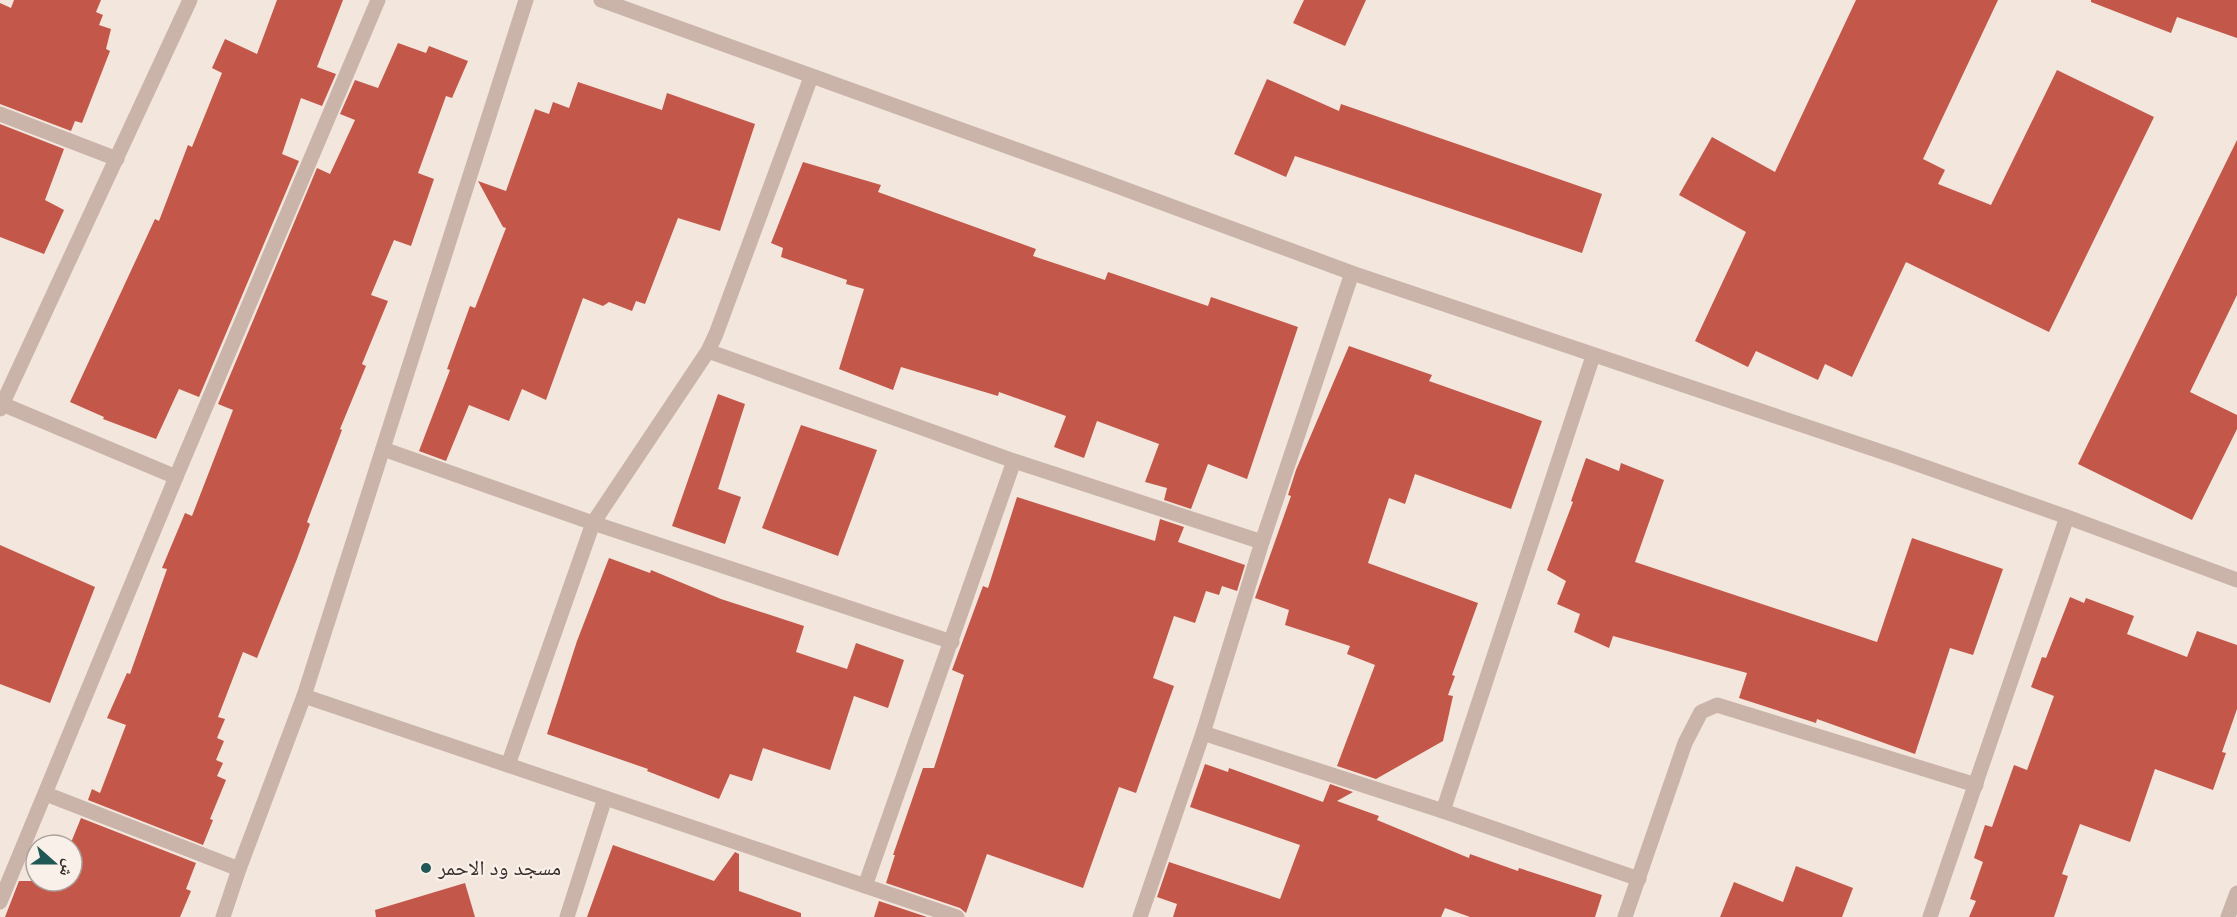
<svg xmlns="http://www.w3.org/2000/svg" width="2237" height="917" viewBox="0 0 2237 917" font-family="'Nunito Sans','Noto Naskh Arabic',sans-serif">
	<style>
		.building { fill: #c3584a }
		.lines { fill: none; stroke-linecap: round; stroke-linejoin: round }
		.minor { stroke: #cab4a9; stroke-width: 15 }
		.poi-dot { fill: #1f5855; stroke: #f9f0ea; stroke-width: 2 }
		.labels { text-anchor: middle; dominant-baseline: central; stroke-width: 4.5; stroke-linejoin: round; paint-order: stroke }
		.poi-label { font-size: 21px; fill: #372c29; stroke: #f9f0ea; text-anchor: start }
	</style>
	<rect width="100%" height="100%" fill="#f2e6dd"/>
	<!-- building -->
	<g class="building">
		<polygon points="14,0 101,0 96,12 103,15 99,25 111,29 106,49 110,51 82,123 75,121 71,131 0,104 0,3 11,8"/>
		<polygon points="277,0 343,0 317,67 336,74 322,106 301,98 282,154 299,161 199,397 179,389 156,439 103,419 104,417 70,402 155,219 159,221 188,145 192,147 222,73 212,68 225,39 257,54"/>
		<polygon points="1304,0 1366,0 1345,46 1293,23"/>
		<polygon points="1856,0 1998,0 1923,159 1945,170 1938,184 1991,205 2057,70 2154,117 2049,332 1906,262 1852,377 1825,364 1818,380 1756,351 1748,367 1695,341 1746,232 1679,195 1712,137 1775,172"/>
		<polygon points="2091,0 2237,0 2237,38 2177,17 2171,33 2091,2"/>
		<polygon points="398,43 426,53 429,46 468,61 452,98 446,96 418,173 434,179 411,246 394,240 371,295 388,301 362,364 366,366 340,429 342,430 307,522 310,524 297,559 257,658 243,652 218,717 225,719 217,738 224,741 216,760 223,763 217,776 226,780 210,819 213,820 203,845 88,800 92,789 100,793 126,725 107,718 127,673 130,674 167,569 162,568 185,513 192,516 233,410 218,404 317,168 330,174 355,120 340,114 355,80 378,88"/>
		<polygon points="1267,79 1339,111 1341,104 1602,194 1582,253 1295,156 1286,177 1234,154"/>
		<polygon points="578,82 662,110 667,93 755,124 720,231 678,218 645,304 636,301 632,311 609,302 603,306 583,298 546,400 522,389 509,421 469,405 446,461 419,451 450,370 447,369 470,306 475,308 506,228 503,227 478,181 506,191 535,109 549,114 553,102 569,108"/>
		<polygon points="0,124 64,149 45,200 64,210 44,254 0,237"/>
		<polygon points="2237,140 2237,295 2190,392 2237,415 2237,429 2192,520 2078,464"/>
		<polygon points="803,162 881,185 878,192 1036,249 1033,256 1105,280 1108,272 1208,306 1211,297 1298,327 1247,479 1208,464 1191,509 1164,500 1167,488 1145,482 1159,444 1097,421 1084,458 1054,447 1066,416 999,392 998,396 901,367 893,390 839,369 864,289 846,284 847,280 781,257 783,248 771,243"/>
		<polygon points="1349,346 1432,375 1429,381 1542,421 1511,509 1415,474 1405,504 1389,498 1368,563 1478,603 1452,675 1455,676 1448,695 1453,696 1443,741 1376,779 1337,766 1375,665 1347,654 1350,646 1285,625 1289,610 1255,598 1291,496 1288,495 1296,470"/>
		<polygon points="718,394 745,404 718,489 741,497 725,544 672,526"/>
		<polygon points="801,425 877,450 838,556 762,528"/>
		<polygon points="1586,458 1619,471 1621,463 1664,480 1635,562 1877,642 1912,538 2003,569 1973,655 1950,648 1915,754 1817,719 1816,723 1739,698 1747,673 1613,636 1609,648 1574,632 1580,614 1557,604 1566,581 1547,570 1573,502 1571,501"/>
		<polygon points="1017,497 1155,541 1160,519 1184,527 1178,542 1245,565 1237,591 1222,586 1219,595 1206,591 1195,623 1174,616 1153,678 1174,686 1136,793 1119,787 1083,888 987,854 966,913 960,908 886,883 895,855 893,855 923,768 934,768 964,675 952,670 983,586 988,588"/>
		<polygon points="0,545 95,587 50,703 0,684"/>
		<polygon points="609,558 650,573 651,570 721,599 804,626 796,652 847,669 856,643 904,660 888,708 854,696 830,770 763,748 752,781 730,774 719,799 647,771 648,769 547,734 577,641"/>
		<polygon points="2070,597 2084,603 2086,598 2134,616 2127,634 2187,657 2197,631 2237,645 2237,709 2222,752 2226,753 2213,790 2155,769 2130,842 2080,824 2062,874 2068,876 2054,917 1969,917 1976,901 1970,899 1983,862 1974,858 1985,825 1992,827 2014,765 2027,770 2054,696 2031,687 2042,657 2046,658"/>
		<polygon points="1205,764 1228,772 1229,768 1323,802 1330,784 1353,792 1337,801 1379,816 1377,820 1469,858 1470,854 1518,871 1519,868 1602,895 1595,917 1470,917 1445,908 1441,917 1173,917 1177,904 1157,897 1169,862 1280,899 1300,845 1190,807"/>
		<polygon points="81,818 196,863 186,889 191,891 180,917 5,917 19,881 72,881 72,845 70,845"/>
		<polygon points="613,845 714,881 735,852 739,854 739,891 801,913 801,917 587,917"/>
		<polygon points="1796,866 1853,888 1842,917 1720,917 1734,882 1783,902"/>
		<polygon points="465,883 475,917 376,917 375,910"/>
		<polygon points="879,901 927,917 874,917"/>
	</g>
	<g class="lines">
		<!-- minor -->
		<g class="minor">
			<polyline points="601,0 1095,178 1352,273 1897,457 2067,517 2237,580"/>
			<polyline points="0,114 117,159"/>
			<polyline points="708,351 716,334 811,77"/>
			<polyline points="2,404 176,477"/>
			<polyline points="0,409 190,0"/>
			<polyline points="383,449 593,523 952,642"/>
			<polyline points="304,696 957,917"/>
			<polyline points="1203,733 1443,811 1639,879"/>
			<polyline points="508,765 593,523 708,351 1014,461 1262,542"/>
			<polyline points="46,794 239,869"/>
			<polyline points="1443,811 1593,356"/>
			<polyline points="865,886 1014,461"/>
			<polyline points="0,902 176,477 378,0"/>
			<polyline points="223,917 239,869 304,696 526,0"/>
			<polyline points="567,917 605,798"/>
			<polyline points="1140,917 1203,733 1262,542 1352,273"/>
			<polyline points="1625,917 1685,743 1701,712 1717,705 1976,785"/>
			<polyline points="1930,917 2067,517"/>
			<polyline points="2228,917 2237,893"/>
		</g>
	</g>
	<!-- markers -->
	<circle class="poi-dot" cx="426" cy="868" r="6"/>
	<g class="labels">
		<!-- poi labels -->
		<g class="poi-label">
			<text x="438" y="868">مسجد ود الاحمر</text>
		</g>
	</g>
	<!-- north arrow -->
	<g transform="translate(54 863) rotate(111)"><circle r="28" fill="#f9f0ea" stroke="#aba29d" stroke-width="1.5"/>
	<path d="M0-4.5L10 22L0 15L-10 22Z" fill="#1f5855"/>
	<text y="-9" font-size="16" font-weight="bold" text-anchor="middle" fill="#372c29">ش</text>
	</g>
</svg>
